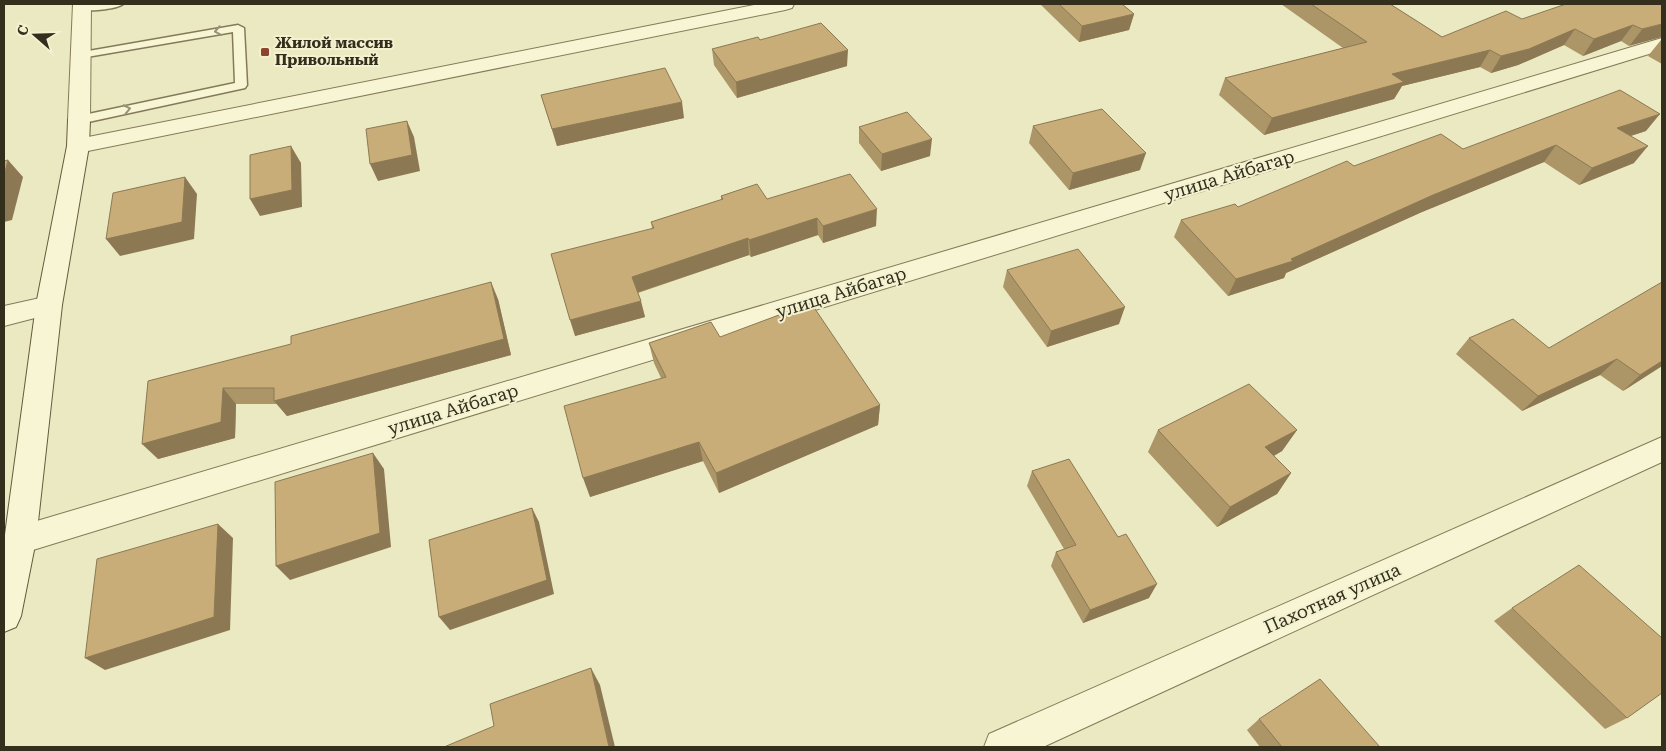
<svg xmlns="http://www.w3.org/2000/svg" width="1666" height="751" viewBox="0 0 1666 751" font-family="'Roboto Serif',serif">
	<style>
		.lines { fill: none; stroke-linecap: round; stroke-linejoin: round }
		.lane-casing { stroke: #847a59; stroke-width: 3 }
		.street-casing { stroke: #847a59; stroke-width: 2 }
		.secondary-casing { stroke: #655b3d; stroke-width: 2 }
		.lane { fill: #f7f5d3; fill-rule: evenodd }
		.street { fill: #f7f5d3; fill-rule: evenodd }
		.secondary { fill: #f7f5d3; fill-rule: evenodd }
		.wall { fill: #ac9567 }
		.shaded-wall { fill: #8c7954 }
		.building { fill: #c8ad78; stroke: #8c7954 }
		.oneway { stroke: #969278 }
		.poi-dot { fill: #8f442d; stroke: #f3f2d0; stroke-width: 2 }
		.labels { text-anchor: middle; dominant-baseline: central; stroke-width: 4; stroke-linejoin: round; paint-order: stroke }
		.far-poi-label { font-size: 15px; font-weight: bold; fill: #342e1d; stroke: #f3f2d0; text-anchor: start }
		.street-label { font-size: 18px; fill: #342e1d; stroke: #f3f2d0 }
	</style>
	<rect width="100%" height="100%" fill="#ebe9c1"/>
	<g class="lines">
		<!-- lane casing -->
		<g class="lane-casing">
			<g id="lane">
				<path d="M 92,4 L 123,4 C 118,9 83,13 78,8 L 79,6 Z"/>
				<polygon points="238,25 244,28 247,85 245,88 79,124 73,120 79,116 235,83 233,32 81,58 77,57 75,55 77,53"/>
			</g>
		</g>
		<!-- street casing -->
		<g class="street-casing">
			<g id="street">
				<polygon points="73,4 91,4 90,120 87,125 79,126 71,125 68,120"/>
				<polygon points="759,4 794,4 792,8 785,10 78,153 70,151 67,146 70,141 78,139"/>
				<polygon points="1662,38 1662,50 20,554 9,550 4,540 9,530 20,526"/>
				<polygon points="49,296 58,298 62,305 58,312 4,326 4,306"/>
				<polygon points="1662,437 1662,462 1043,747 984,747 989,734"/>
			</g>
		</g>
		<!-- secondary casing -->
		<g class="secondary-casing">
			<polygon id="secondary" points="79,114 87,115 90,120 89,146 62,305 36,540 21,616 16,627 4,632 4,542 36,305 67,146 68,120 71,115"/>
		</g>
		<!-- lane -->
		<use href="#lane" class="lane"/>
		<!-- street -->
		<use href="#street" class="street"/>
		<!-- secondary -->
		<use href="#secondary" class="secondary"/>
	</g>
	<!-- wall -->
	<g class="wall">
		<polygon points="1040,4 1122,4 1134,14 1129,30 1079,42"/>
		<polygon points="1281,4 1390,4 1442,37 1522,19 1662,4 1629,46 1621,41 1583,56 1564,45 1518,65 1491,73 1480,67 1402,86 1394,99 1264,135 1219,95 1225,78 1343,48"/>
		<polygon points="1662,39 1662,64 1648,56 1661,40"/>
		<polygon points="760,40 847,66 737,98 714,65 712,49"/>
		<polygon points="541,95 684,118 557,146"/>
		<polygon points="1033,126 1140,170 1069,190 1029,143"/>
		<polygon points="859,127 930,156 881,171 859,143"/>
		<polygon points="1646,131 1631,136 1634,163 1579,185 1544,162 1422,212 1286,273 1284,278 1228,296 1174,237 1181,220 1238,207 1354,166"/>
		<polygon points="721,196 767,199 876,226 823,243 818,235 751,257 749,255 638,293 645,317 575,336 652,228 651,222 721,200"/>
		<polygon points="1007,270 1119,324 1047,347 1003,287"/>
		<polygon points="498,299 511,355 287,416 277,404 236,404 235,438 158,459 148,381"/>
		<polygon points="720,337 880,405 878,425 719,493 703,461 590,497 661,378 654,363 649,343"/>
		<polygon points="1469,338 1549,348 1662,366 1623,391 1600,375 1522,411 1456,354"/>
		<polygon points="1158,430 1297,430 1282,451 1274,456 1291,473 1277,494 1217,527 1148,452"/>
		<polygon points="1032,471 1149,598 1083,623 1051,566 1056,552 1064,549 1027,486"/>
		<polygon points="1512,608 1627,718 1605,729 1494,621"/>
		<polygon points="1259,719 1380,747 1260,747 1247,730"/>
	</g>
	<!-- shaded-wall -->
	<g class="shaded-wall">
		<polygon points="1134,14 1129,30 1079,42 1082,26"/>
		<polygon points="1662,24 1662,37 1629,46 1642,29"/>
		<polygon points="1633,25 1621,41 1583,56 1594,39"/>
		<polygon points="1575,29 1564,45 1518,65 1491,73 1501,56"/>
		<polygon points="848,50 847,66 737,98 736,82"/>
		<polygon points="1490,50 1480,67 1402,86 1394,99 1264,135 1272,118 1392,74"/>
		<polygon points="682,102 684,118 557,146 552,129"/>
		<polygon points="1660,114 1646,131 1604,144 1617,128"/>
		<polygon points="407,121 414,137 420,171 378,181 370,164"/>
		<polygon points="932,139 930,156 881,171 882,154"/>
		<polygon points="1556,145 1544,162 1422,212 1286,273 1284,278 1228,296 1236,279 1433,195"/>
		<polygon points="291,146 301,163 302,207 260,216 250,199"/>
		<polygon points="1648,146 1634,163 1579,185 1592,168"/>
		<polygon points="1146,153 1140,170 1069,190 1073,173"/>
		<polygon points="8,160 23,177 12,220 4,222 4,176"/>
		<polygon points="185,177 197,194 194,239 120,256 106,239"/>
		<polygon points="877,209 876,226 823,243 823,226"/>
		<polygon points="817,218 818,235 751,257 749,240"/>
		<polygon points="748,238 749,255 636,293 632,277"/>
		<polygon points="491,282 498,299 511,355 287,416 274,401"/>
		<polygon points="641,301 645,317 575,336 570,320"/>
		<polygon points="1125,307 1119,324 1047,347 1051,331"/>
		<polygon points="1617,359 1600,375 1522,411 1538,396"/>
		<polygon points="1662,361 1662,366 1623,391 1640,375"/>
		<polygon points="223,388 236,404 235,438 158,459 142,444"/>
		<polygon points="880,405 878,425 719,493 716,473"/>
		<polygon points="1297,430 1282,451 1252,468 1265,447"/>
		<polygon points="699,442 703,461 590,497 583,478"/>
		<polygon points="373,453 384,469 391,547 290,580 276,566"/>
		<polygon points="1291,473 1277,494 1217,527 1230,507"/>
		<polygon points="532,508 539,522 554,594 450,630 439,617"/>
		<polygon points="218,524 233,538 230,630 105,670 85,658"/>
		<polygon points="1157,584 1149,598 1083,623 1090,610"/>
		<polygon points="591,668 600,685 615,747 609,747"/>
	</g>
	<!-- building -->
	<g class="building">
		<polygon points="1059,4 1122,4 1134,14 1082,26"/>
		<polygon points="1311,4 1390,4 1442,37 1506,11 1522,19 1566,4 1662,4 1662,24 1642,29 1633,25 1594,39 1575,29 1529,49 1501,56 1490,50 1392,74 1404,82 1272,118 1225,78 1367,42"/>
		<polygon points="821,23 848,50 736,82 712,49 758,37 760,40"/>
		<polygon points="665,68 682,102 552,129 541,95"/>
		<polygon points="1620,90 1660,114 1617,128 1648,146 1592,168 1556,145 1433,195 1291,259 1293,261 1236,279 1181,220 1235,204 1238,207 1347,161 1354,166 1441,134 1463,149"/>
		<polygon points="1102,109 1146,153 1073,173 1033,126"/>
		<polygon points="907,112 932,139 882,154 859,127"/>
		<polygon points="407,121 412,155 370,164 366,129"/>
		<polygon points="291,146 292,190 250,199 250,155"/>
		<polygon points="8,160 4,176 4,161"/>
		<polygon points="850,174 877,209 823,226 817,218 749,240 748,238 632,277 641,301 570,320 551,254 654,228 651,222 723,199 721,196 757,184 767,199"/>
		<polygon points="185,177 182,222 106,239 113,193"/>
		<polygon points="1078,249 1125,307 1051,331 1007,270"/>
		<polygon points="491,282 504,339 274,401 274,388 223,388 221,422 142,444 148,381 291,344 291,336"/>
		<polygon points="1662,282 1662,361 1640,375 1617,359 1538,396 1469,338 1513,319 1549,348"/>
		<polygon points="811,303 880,405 716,473 699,442 583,478 564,406 666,377 649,343 711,322 720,337"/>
		<polygon points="1249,384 1297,430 1265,447 1291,473 1230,507 1158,430"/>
		<polygon points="373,453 380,533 276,566 275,482"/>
		<polygon points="1069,459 1118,537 1126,534 1157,584 1090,610 1056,552 1076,545 1032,471"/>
		<polygon points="532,508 547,580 439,617 429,540"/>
		<polygon points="218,524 214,617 85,658 97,559"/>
		<polygon points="1579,565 1662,638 1662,693 1627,718 1512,608"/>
		<polygon points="591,668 609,747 444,747 494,726 490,704"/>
		<polygon points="1320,679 1380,747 1282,747 1259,719"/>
	</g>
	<!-- one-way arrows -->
	<defs><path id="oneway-chevron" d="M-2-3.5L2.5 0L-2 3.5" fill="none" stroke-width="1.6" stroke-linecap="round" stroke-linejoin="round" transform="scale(1.25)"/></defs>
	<g class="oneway">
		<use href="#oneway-chevron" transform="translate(218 31) rotate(170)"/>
		<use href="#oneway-chevron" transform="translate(127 109) rotate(-12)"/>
	</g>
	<!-- markers -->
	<rect class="poi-dot" x="260" y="47" width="10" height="10" rx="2.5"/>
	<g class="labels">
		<!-- far-poi labels -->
		<g class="far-poi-label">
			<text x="275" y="43">Жилой массив<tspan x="275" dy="17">Привольный</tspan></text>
		</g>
		<!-- street labels -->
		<g class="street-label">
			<text transform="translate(1229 175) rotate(-17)">улица Айбагар</text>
			<text transform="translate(841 292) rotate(-17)">улица Айбагар</text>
			<text transform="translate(453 409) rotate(-17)">улица Айбагар</text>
			<text transform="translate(1332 598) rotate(-24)">Пахотная улица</text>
		</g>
	</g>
	<!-- border -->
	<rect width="1666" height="751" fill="none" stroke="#342e1d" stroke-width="10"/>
	<!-- north arrow -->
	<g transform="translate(35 35) rotate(290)" stroke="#f3f2d0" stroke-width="4" paint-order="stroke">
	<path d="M0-4L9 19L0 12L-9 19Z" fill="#342e1d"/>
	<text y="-8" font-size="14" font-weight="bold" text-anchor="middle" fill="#342e1d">С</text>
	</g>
</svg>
